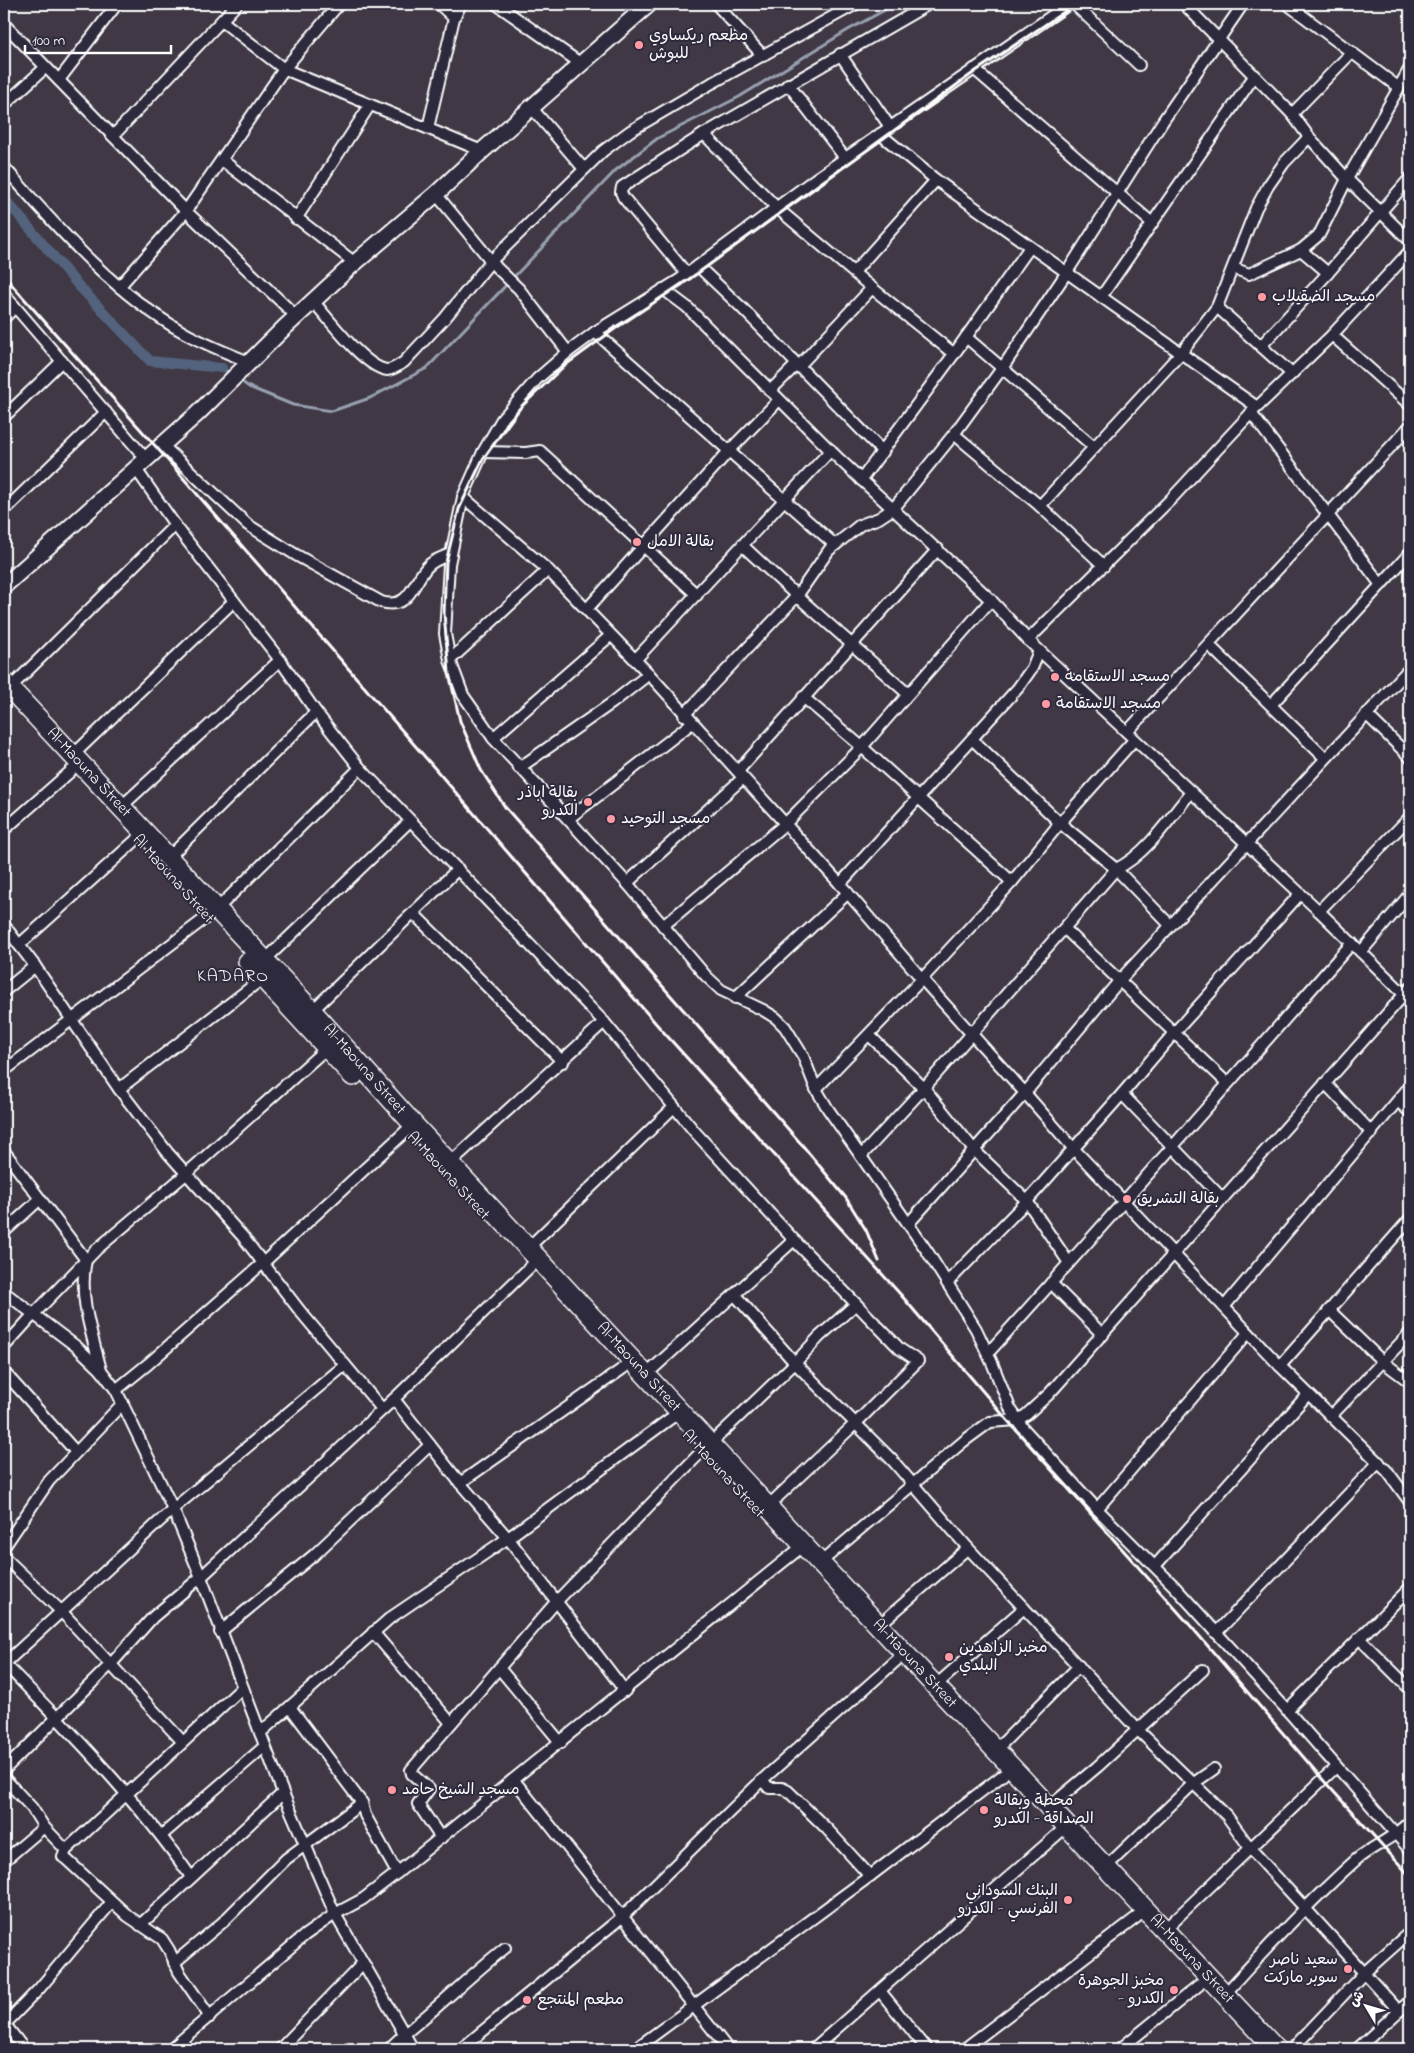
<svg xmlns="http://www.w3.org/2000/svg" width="1414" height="2053" viewBox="0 0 1414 2053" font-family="'Indie Flower','Playpen Sans Arabic',sans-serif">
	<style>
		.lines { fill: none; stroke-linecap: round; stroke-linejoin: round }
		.stream { stroke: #98a1b1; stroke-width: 3 }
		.canal { stroke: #53637d; stroke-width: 10 }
		.street-casing { stroke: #fff; stroke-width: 14 }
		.secondary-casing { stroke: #fff; stroke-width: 19 }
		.highway-casing { stroke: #fff; stroke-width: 22 }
		.street { stroke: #2f2a3d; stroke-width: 10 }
		.secondary { stroke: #2f2a3d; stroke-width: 15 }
		.highway { stroke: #2f2a3d; stroke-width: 19 }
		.rail { stroke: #fff; stroke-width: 3 }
		.poi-dot { fill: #ff9aa2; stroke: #2f2a3d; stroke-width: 2 }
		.labels { text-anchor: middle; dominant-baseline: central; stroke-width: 4; stroke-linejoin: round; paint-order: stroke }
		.poi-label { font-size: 16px; fill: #fff; stroke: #2f2a3d; text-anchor: start }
		.street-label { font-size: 16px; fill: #fff; stroke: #2f2a3d }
		.neighbourhood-label { font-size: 18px; letter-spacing: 1px; fill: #fff; stroke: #2f2a3d }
	</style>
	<rect width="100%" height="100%" fill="#403844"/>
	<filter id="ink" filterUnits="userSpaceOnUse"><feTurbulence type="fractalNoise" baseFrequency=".02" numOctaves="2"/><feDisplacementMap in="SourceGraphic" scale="10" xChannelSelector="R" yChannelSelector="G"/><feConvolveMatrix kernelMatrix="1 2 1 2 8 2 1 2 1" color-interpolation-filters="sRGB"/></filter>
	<g filter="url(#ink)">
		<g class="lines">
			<!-- stream -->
			<g class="stream">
				<polyline points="222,368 231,374"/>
				<polyline points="238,379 249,387 293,405 332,411 370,398 427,368 616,170 658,138 739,97 848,30 896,4"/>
			</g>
			<!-- canal -->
			<polyline class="canal" points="4,198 77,284 150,361 222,368"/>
			<!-- street casing -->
			<g class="street-casing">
				<g id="street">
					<polyline points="439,4 454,18"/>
					<polyline points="496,4 580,63"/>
					<polyline points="716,4 763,56"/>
					<polyline points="1069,4 815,179 679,280 595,332 568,352 537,379 502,419 483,452 463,497 449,564 445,634 450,660 463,695 493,738 627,883 706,976 721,990 763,1010 776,1018 785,1027 803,1056 816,1089 828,1109 927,1251 976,1329 993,1365 1010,1408 1023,1428 1097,1509 1174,1586 1287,1710 1410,1850"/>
					<polyline points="1074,4 1139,65"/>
					<polyline points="1184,4 1292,114 1309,137 1347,179 1410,241"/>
					<polyline points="1287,4 1398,87"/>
					<polyline points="222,21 284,69 482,151"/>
					<polyline points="4,24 186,211 296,316"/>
					<polyline points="840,54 890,127"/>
					<polyline points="974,69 1152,223"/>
					<polyline points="59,80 117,4"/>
					<polyline points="788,84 845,158"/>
					<polyline points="4,105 46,67"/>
					<polyline points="531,107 584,169"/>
					<polyline points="1292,114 1352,52"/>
					<polyline points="428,128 454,18 461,4"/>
					<polyline points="704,134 777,208 872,288 954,354"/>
					<polyline points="880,134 936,180 1257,407"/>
					<polyline points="113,136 237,4"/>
					<polyline points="222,160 355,263"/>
					<path d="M 4,167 C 57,227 112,292 183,332 C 204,344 227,353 249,362"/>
					<polyline points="436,194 497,268 519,289 568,352"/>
					<polyline points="296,219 370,105"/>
					<polyline points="1301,250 1328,273"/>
					<polyline points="698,266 742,308 883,452"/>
					<polyline points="1233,268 1249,274 1301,250 1319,235 1347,179 1410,68"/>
					<polyline points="854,272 936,180"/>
					<polyline points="687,274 623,197 621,192 622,187 704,134 929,4"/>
					<polyline points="119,287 186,211 284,69 339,4"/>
					<polyline points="663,289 687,307 839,459 991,600 1028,640 1319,911 1410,1000"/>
					<polyline points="4,294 146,459"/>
					<polyline points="1101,297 1255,75"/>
					<path d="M 313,301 C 328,318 365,368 387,370 C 393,370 399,365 404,362 L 445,318 L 491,261 L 603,151 L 630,131 L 712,83 L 856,4"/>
					<polyline points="1217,307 1292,374"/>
					<polyline points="4,318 15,307"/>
					<polyline points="595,332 835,545"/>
					<polyline points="1332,335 1410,405"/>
					<polyline points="966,337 1094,447"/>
					<polyline points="1261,346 1328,273 1410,178"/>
					<polyline points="798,367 872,288"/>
					<polyline points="770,391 796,365"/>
					<polyline points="1251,413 1381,585"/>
					<polyline points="4,417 62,361"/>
					<polyline points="954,434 1040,506 1104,566"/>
					<path d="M 162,445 L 248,525 L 296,555 L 381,602 C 410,610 412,584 427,567 C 433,560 443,557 451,554"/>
					<polyline points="483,452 526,453 540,451 697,595"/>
					<polyline points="136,469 175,525 280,660 316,712 360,768 604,1022 695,1132 794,1240 900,1349 918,1361 856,1423 768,1506"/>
					<polyline points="861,480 954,354 1030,247"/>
					<polyline points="463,497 548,570 649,674 840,884 922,979 1025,1093 1073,1148 1280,1366 1388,1472 1410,1502"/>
					<polyline points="1040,506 1181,353 1217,307 1256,208 1268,186 1284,163 1309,137"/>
					<polyline points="4,511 106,412"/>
					<polyline points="587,609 729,451 779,400"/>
					<polyline points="1028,640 1173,497 1251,413 1332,335 1410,251"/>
					<polyline points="1209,645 1325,758"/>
					<polyline points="450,660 548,570"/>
					<polyline points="635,660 831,450"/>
					<polyline points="10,688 175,525"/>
					<polyline points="908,694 797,596 829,550 860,525 879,518 894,508 954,434 1003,367 1067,272 1163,121 1243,4"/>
					<polyline points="803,697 862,747 1012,882"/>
					<polyline points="1271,705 1410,553"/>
					<polyline points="1366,714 1410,757"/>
					<polyline points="684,715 797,596 742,545"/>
					<polyline points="1127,732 1410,426"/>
					<polyline points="493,738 610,636"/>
					<polyline points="972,739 1060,823 1116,869 1170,925"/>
					<polyline points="72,756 234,601"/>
					<polyline points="519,768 612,703 649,674"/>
					<polyline points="738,771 938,549"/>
					<polyline points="121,807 280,660"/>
					<polyline points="568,819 692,723"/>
					<polyline points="4,830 71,771"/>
					<polyline points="168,858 316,712"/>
					<polyline points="627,883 743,778"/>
					<polyline points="840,884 1018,688 1032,668 1039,651"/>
					<polyline points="216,910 360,768"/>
					<polyline points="1319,911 1410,817"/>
					<polyline points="414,914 563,1062"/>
					<polyline points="4,925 35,966 119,1089 168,1153 243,1237 300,1311 382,1409"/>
					<polyline points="663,926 785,824 862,747 991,600"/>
					<polyline points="1065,929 1227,1083"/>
					<polyline points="19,945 136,840"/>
					<polyline points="1361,952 1410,894"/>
					<polyline points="264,961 410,821"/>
					<polyline points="4,991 35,966"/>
					<polyline points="735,998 848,893"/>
					<polyline points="312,1011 458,869"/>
					<polyline points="869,1035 924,1088 974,1150 1027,1201 1069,1263"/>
					<polyline points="4,1071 207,917"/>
					<polyline points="1325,1083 1372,1133"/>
					<polyline points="119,1089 263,978"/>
					<polyline points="816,1089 922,979 1012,882 1060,823 1134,740"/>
					<polyline points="1122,1094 1222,1198"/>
					<polyline points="1398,1101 1410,1112"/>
					<path d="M 4,1151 L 86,1260 C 78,1297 92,1334 101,1370"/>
					<path d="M 861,1156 L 924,1088 L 1116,869 C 1145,856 1171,817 1191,792"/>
					<polyline points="450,1163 604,1022"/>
					<polyline points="909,1223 1025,1093 1120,980 1410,668"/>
					<polyline points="4,1232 40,1199"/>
					<polyline points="529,1247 673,1108"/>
					<polyline points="947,1283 1027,1201 1122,1094 1174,1033 1300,894"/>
					<polyline points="1051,1283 1103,1335"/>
					<polyline points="4,1292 77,1347 101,1370 116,1390 173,1509 201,1577 283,1793 335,1914 413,2049"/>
					<polyline points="735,1295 795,1363 893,1461 968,1548 1138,1730 1227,1816 1250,1848 1399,2011"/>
					<polyline points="1224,1307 1410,1086"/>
					<polyline points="1329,1310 1382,1361 1410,1382"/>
					<polyline points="4,1347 33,1315 97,1249 186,1174 329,1046"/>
					<path d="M 988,1353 C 1111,1218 1231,1080 1352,943"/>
					<polyline points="1280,1366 1410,1219"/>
					<polyline points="4,1372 76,1452"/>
					<polyline points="646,1375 794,1240"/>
					<polyline points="116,1390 148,1364 263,1263 406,1131"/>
					<polyline points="394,1399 460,1483 508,1538 625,1691"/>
					<polyline points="1331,1416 1410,1333"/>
					<polyline points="710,1444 795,1363 819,1337 856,1304"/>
					<polyline points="460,1483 625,1367"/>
					<polyline points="1097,1509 1248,1333"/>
					<polyline points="4,1547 49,1481 123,1403"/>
					<polyline points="4,1557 61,1611 182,1741"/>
					<polyline points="820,1563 964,1441 990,1422 1017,1420 1026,1415 1049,1394 1410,988"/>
					<polyline points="1155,1566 1308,1394"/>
					<polyline points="879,1625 968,1548"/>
					<polyline points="220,1632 314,1555 430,1445"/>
					<polyline points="373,1632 451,1723"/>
					<polyline points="1216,1633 1379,1462"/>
					<polyline points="1359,1638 1410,1689"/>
					<path d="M 4,1663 C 70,1731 137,1799 191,1877"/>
					<polyline points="4,1664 173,1509 345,1365"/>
					<polyline points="499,1668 561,1743"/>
					<polyline points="935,1686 1024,1608"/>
					<polyline points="290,1707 362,1803 365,1815 397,1873"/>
					<polyline points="1287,1710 1410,1588"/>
					<polyline points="260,1733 390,1618 508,1538 671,1418"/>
					<polyline points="996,1750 1079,1666"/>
					<polyline points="4,1770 111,1664 153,1617 201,1577 394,1399 531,1266"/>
					<polyline points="4,1778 32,1808 44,1827 66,1850 63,1857 66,1859 128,1916 162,1939 169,1950 179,1972 210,2017"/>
					<polyline points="514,1780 728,2049"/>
					<polyline points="762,1780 769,1788 782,1788 788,1791 827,1829 870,1876"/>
					<polyline points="1049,1807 1097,1767 1203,1670"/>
					<polyline points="162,1835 265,1746"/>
					<polyline points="441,1838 418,1804 429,1789 412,1774 411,1770 556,1602 702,1451"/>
					<polyline points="66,1850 242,1688"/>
					<polyline points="4,1861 44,1827"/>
					<polyline points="1106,1867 1194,1783 1214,1769"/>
					<polyline points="140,1925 283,1793"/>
					<polyline points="1164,1930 1336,1767"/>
					<polyline points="174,1963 223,1922 286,1859 362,1803"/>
					<polyline points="880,1991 927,2049"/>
					<path d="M 1225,1994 C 1267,1947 1310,1901 1357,1859 C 1374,1845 1395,1838 1410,1821"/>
					<polyline points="4,2023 24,2049"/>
					<polyline points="5,2024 39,1989 111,1903"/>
					<polyline points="171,2049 305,1935 335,1914 363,1899 397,1873 804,1545"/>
					<polyline points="280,2049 363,1963"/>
					<path d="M 389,2049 C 400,2037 413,2027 426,2016 C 453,1993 478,1969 505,1948"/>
					<polyline points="461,2049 622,1917 762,1780 897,1660"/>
					<polyline points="635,2049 870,1876 1003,1775"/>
					<polyline points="813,2049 1059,1833"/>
					<polyline points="964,2049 1137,1917"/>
					<polyline points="1120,2049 1199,1985"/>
					<polyline points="1292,2049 1365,1972 1410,1932"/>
					<polyline points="1357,2049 1410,2001"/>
				</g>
			</g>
			<!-- secondary casing -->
			<g class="secondary-casing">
				<polyline id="secondary" points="4,586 197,414 284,328 350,267 436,194 482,151 649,4"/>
			</g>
			<!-- highway casing -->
			<g class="highway-casing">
				<g id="highway">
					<path id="s1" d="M 4,682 L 312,1011 L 414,1125 L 820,1563 L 1276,2049"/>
					<polyline points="248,962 353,1076"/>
				</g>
			</g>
			<!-- street -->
			<use href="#street" class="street"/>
			<!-- secondary -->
			<use href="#secondary" class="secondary"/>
			<!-- highway -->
			<use href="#highway" class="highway"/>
			<!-- rail -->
			<g class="rail">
				<polyline points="4,276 158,449 659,1027 901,1295 1008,1421 1189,1624 1324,1781 1410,1876"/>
				<polyline points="879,1261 866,1230 846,1198 803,1146 505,807 481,770 460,721 449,673 444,613 446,562 459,509 483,459 520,408 564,366 616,328 698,273 976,71 1076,4"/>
			</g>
		</g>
	</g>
	<!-- markers -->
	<g class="poi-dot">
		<circle cx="639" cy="45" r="5"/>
		<circle cx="1262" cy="297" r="5"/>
		<circle cx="637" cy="542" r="5"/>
		<circle cx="1055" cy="677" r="5"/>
		<circle cx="1046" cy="704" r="5"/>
		<circle cx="588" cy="802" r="5"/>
		<circle cx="611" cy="819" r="5"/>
		<circle cx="1127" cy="1199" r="5"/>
		<circle cx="949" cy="1657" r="5"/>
		<circle cx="392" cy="1790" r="5"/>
		<circle cx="984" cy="1810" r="5"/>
		<circle cx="1068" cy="1900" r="5"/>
		<circle cx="1348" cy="1969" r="5"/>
		<circle cx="1174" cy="1990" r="5"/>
		<circle cx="527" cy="2000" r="5"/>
	</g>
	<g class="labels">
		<!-- poi labels -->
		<g class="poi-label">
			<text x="649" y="36">مطعم ريكساوي<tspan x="649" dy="18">للبوش</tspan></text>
			<text x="1272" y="297">مسجد الضقيلاب</text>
			<text x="647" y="542">بقالة الامل</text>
			<text x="1065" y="677">مسجد الاستقامه</text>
			<text x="1056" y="704">مسجد الاستقامة</text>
			<text x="578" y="793" text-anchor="end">بقالة اباذر<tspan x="578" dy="18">الكدرو</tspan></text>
			<text x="621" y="819">مسجد التوحيد</text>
			<text x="1137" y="1199">بقالة التشريق</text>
			<text x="959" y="1648">مخبز الزاهدين<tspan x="959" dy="18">البلدي</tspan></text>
			<text x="402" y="1790">مسجد الشيخ حامد</text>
			<text x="994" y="1801">محطة وبقالة<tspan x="994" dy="18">الصداقة - الكدرو</tspan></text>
			<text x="1058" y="1891" text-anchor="end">البنك السوداني<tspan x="1058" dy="18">الفرنسي - الكدرو</tspan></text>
			<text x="1338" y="1960" text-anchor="end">سعيد ناصر<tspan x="1338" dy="18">سوبر ماركت</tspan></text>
			<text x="1164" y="1981" text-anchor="end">مخبز الجوهرة<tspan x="1164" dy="18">- الكدرو</tspan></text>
			<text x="537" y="2000">مطعم المنتجع</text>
		</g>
		<!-- street labels -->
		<g class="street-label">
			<text stroke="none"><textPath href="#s1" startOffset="124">Al-Maouna Street</textPath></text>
			<text transform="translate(173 879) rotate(48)">Al Maouna Street</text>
			<text stroke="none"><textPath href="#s1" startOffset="529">Al-Maouna Street</textPath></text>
			<text transform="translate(448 1176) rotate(47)">Al Maouna Street</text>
			<text stroke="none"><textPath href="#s1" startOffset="934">Al-Maouna Street</textPath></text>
			<text transform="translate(723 1474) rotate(47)">Al Maouna Street</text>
			<text stroke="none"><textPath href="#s1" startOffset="1339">Al-Maouna Street</textPath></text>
			<text stroke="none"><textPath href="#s1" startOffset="1744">Al-Maouna Street</textPath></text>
		</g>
		<!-- neighbourhood labels -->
		<g class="neighbourhood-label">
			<text x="233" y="977">KADARO</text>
		</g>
	</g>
	<!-- margin -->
	<rect width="1414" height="2053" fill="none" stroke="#2f2a3d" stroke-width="20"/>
	<rect x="10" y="10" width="1394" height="2033" fill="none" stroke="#fff" stroke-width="2" filter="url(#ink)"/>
	<!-- north arrow -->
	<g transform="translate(1366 2006) rotate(308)" stroke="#2f2a3d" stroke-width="4" paint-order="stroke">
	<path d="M0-4L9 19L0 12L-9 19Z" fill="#ffffff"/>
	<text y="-8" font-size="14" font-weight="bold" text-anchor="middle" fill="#ffffff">ش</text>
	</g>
	<!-- scale -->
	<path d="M25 45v8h146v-8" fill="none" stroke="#ffffff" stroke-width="2.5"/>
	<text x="32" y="45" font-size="15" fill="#ffffff" stroke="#2f2a3d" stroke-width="4" paint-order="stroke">100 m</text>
</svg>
